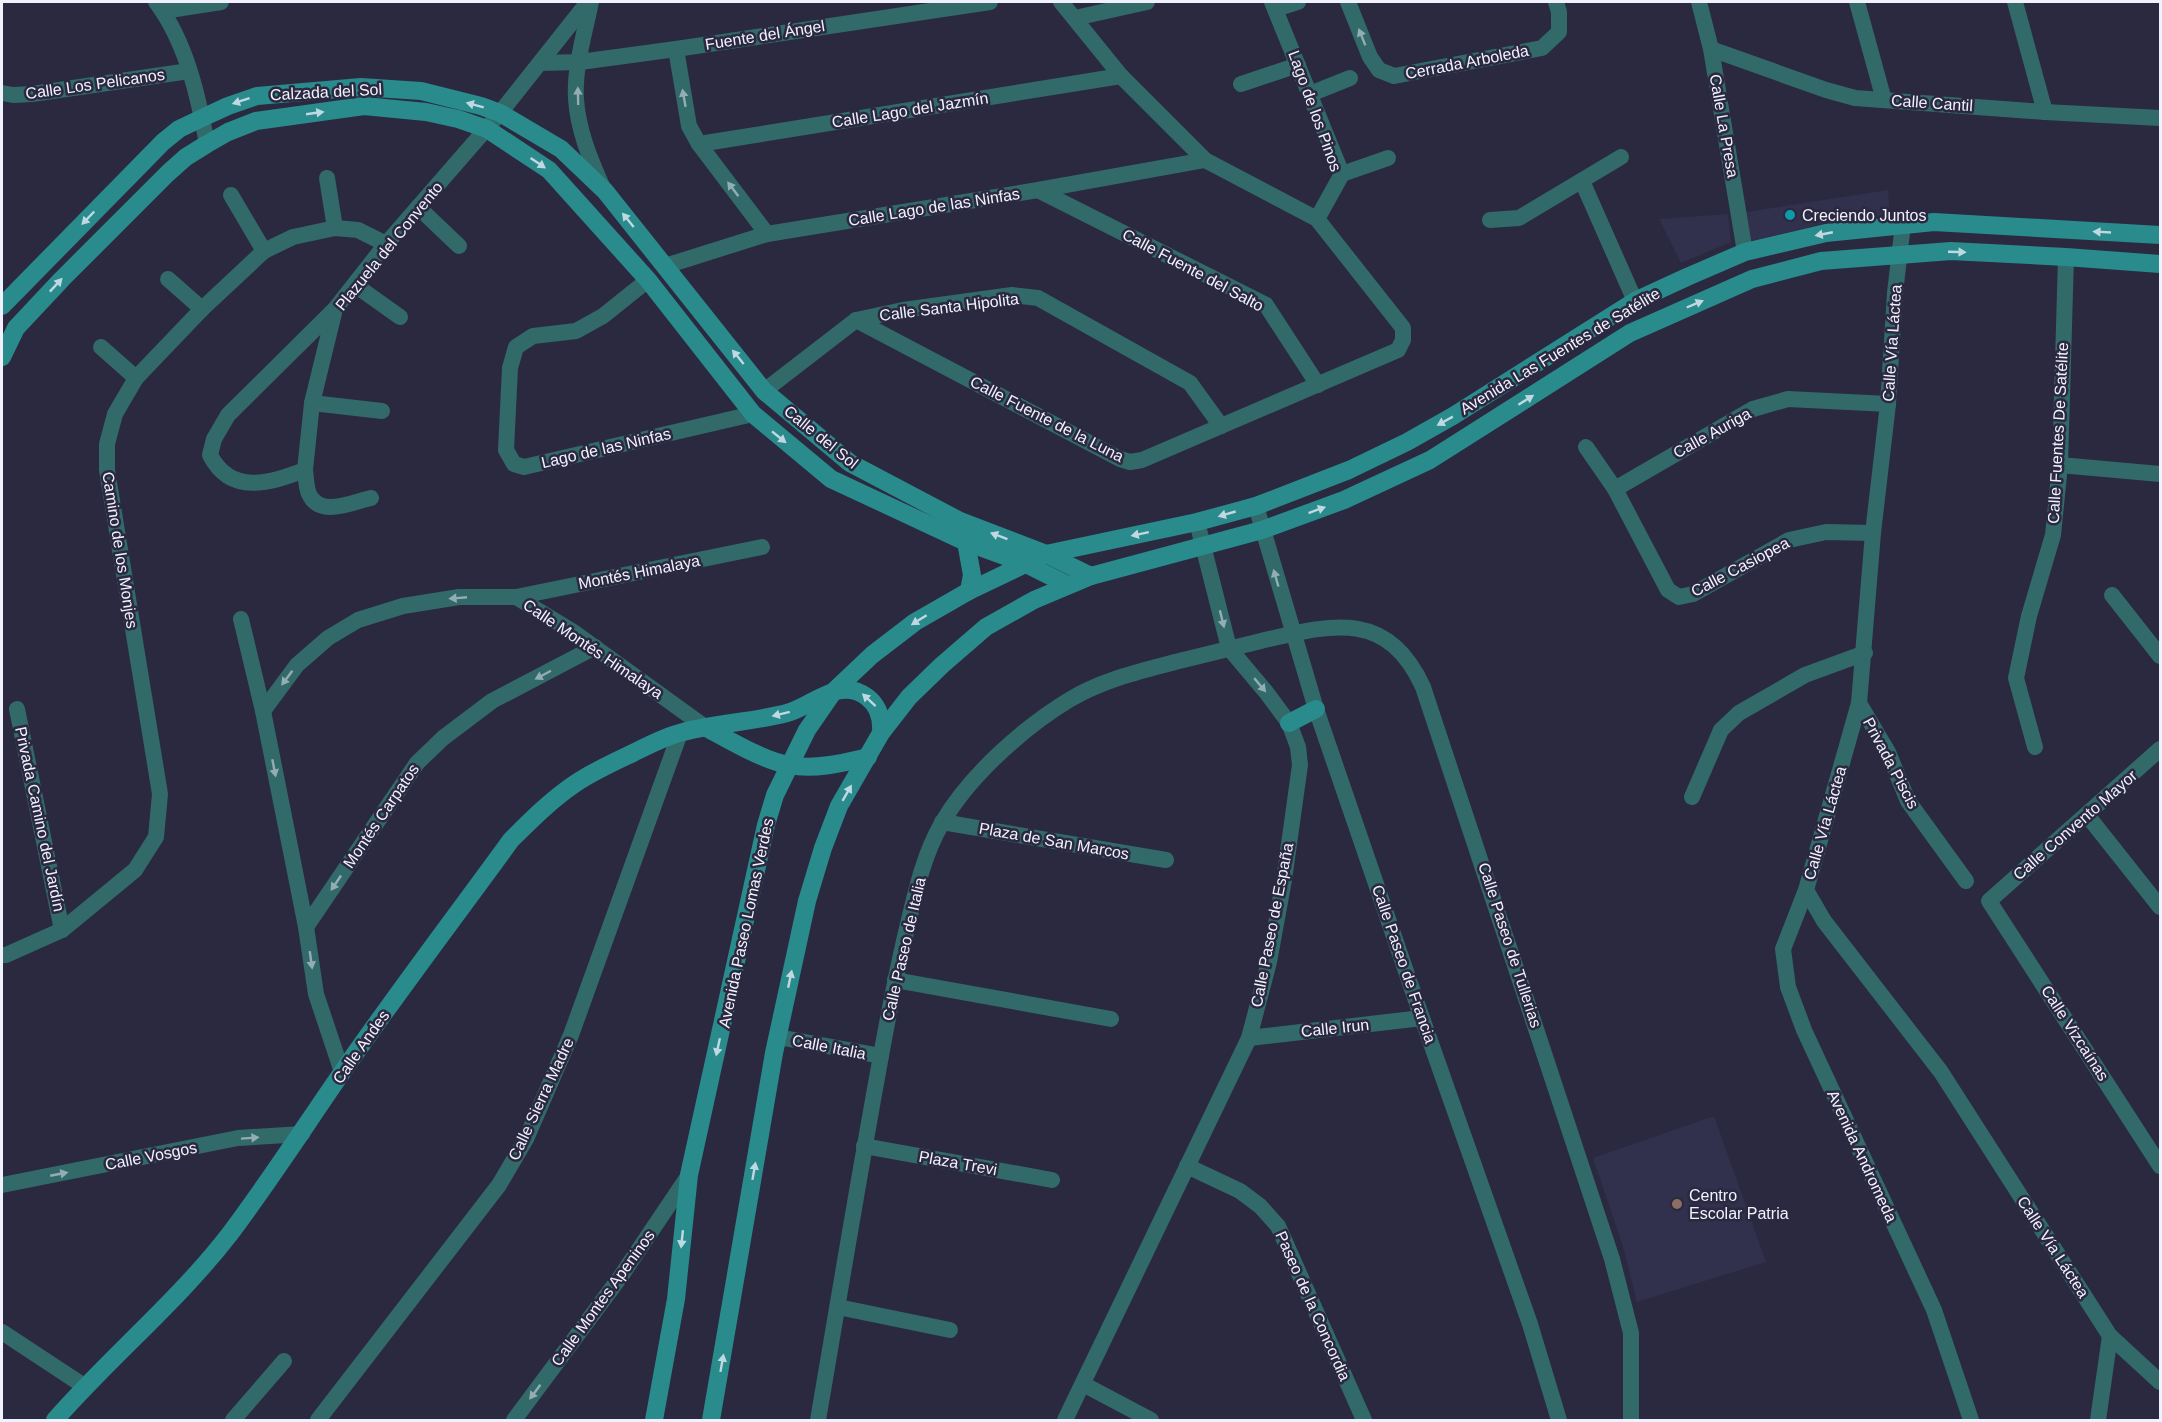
<svg xmlns="http://www.w3.org/2000/svg" width="2162" height="1422" viewBox="0 0 2162 1422" font-family="Arial,sans-serif">
	<style>
		.built { fill: #31304d }
		.lines { fill: none; stroke-linecap: round; stroke-linejoin: round }
		.street { stroke: #326969; stroke-width: 16 }
		.secondary { stroke: #298b8b; stroke-width: 18 }
		.oneway { fill: #92adb4 }
		.oneway2 { fill: #bfd8e1 }
		.culture-dot { fill: #0f9aa8; stroke: #2a2940; stroke-width: 2 }
		.education-dot { fill: #8d6e63; stroke: #2a2940; stroke-width: 2 }
		.labels { text-anchor: middle; dominant-baseline: central; stroke-width: 5; stroke-linejoin: round; paint-order: stroke }
		.street-label { font-size: 16px; fill: #f1f1fe; stroke: #2a2940 }
		.poi-label { font-size: 16px; fill: #f1f1fe; stroke: #2a2940; text-anchor: start }
	</style>
	<rect width="100%" height="100%" fill="#2a2940"/>
	<!-- built -->
	<g class="built">
		<polygon points="1888,190 1890,216 1826,223 1751,241 1746,212"/>
		<polygon points="1728,214 1731,242 1681,263 1659,219"/>
		<polygon points="1714,1116 1766,1262 1637,1302 1624,1250 1593,1158"/>
	</g>
	<g class="lines">
		<!-- street -->
		<g class="street">
			<path d="M 156,2 C 186,42 198,95 207,144"/>
			<path d="M 591,2 C 585,32 574,67 576,99 C 578,130 590,159 603,188"/>
			<polyline points="1272,2 1342,174 1317,219"/>
			<polyline points="1348,2 1370,57 1379,70 1394,76 1542,48 1559,32 1559,12 1556,2"/>
			<polyline points="1699,2 1711,49 1745,252"/>
			<polyline points="1857,2 1884,100"/>
			<polyline points="2015,2 2045,112"/>
			<polyline points="1276,9 1298,2"/>
			<polyline points="163,11 221,2"/>
			<polyline points="1075,18 1147,2"/>
			<polyline points="676,49 689,126 699,144 767,234"/>
			<polyline points="1711,49 1826,90 1855,98 2045,112 2160,118"/>
			<polyline points="540,63 580,62 676,49 990,2"/>
			<polyline points="1241,84 1298,65"/>
			<polyline points="2,93 13,95 32,94 189,71"/>
			<polyline points="1310,94 1350,78"/>
			<polyline points="699,144 1121,76"/>
			<polyline points="1342,174 1388,158"/>
			<polyline points="327,178 335,228"/>
			<polyline points="1582,181 1635,301"/>
			<polyline points="1038,190 1266,305 1318,385"/>
			<polyline points="231,195 264,251"/>
			<polyline points="418,207 459,246"/>
			<polyline points="1490,220 1519,218 1621,157"/>
			<polyline points="1903,224 1895,293 1888,404 1873,533 1859,703 1806,890 1783,949 1788,987 1804,1030 1934,1310 1971,1420"/>
			<polyline points="665,266 767,234 1038,190 1205,160"/>
			<polyline points="168,279 202,309"/>
			<polyline points="648,280 603,316 576,331 533,336 516,347 510,368 506,450 514,464 524,467 753,414"/>
			<polyline points="355,285 400,317"/>
			<path d="M 335,309 L 312,403 L 305,470 C 270,483 231,496 210,455 L 214,439 L 228,415 L 335,309 L 386,244 L 500,113 L 588,2"/>
			<polyline points="856,320 1120,459 1130,462 1142,460 1398,350 1403,340 1403,328 1317,219 1205,160 1121,76 1061,2"/>
			<polyline points="101,347 136,378"/>
			<polyline points="764,391 856,320 903,310 1012,295 1038,298 1190,383 1221,426"/>
			<polyline points="312,403 382,411"/>
			<polyline points="1586,447 1615,489 1668,590 1679,597 1693,594 1789,540 1826,532 1873,533"/>
			<polyline points="2060,465 2160,474"/>
			<path d="M 305,470 C 306,477 306,487 309,494 C 320,518 352,502 371,498"/>
			<polyline points="1615,489 1753,409 1788,399 1888,404"/>
			<polyline points="1256,506 1316,709 1422,1018 1530,1324 1559,1420"/>
			<polyline points="2112,595 2160,656"/>
			<polyline points="516,597 762,547"/>
			<polyline points="241,619 263,711 306,927 316,994 342,1072"/>
			<polyline points="1859,703 1888,752 1908,801 1966,881"/>
			<polyline points="17,709 62,930"/>
			<polyline points="263,711 297,665 328,638 358,620 403,606 459,597 516,597 572,631 705,727"/>
			<polyline points="2035,747 2016,678 2029,616 2053,535 2060,465 2066,257"/>
			<polyline points="2160,749 1989,901 2160,1166"/>
			<polyline points="1692,797 1721,730 1739,713 1805,675 1865,653"/>
			<polyline points="2087,815 2160,907"/>
			<polyline points="942,822 1166,860"/>
			<polyline points="1806,890 1824,921 1941,1072 2110,1336 2160,1382"/>
			<polyline points="306,927 417,763 443,738 492,701 595,647"/>
			<polyline points="2,955 6,955 62,930 135,870 156,837 160,794 107,470 107,444 115,414 136,378 202,309 264,251 293,237 335,228 358,230 386,244"/>
			<polyline points="895,980 1111,1019"/>
			<polyline points="778,1037 881,1056"/>
			<polyline points="1249,1038 1422,1018"/>
			<polyline points="864,1146 1052,1180"/>
			<polyline points="1187,1166 1240,1191 1260,1206 1278,1226 1364,1420"/>
			<polyline points="2,1185 238,1138 302,1134"/>
			<polyline points="838,1307 950,1330"/>
			<polyline points="2,1332 84,1386"/>
			<polyline points="1083,1384 1151,1420"/>
			<polyline points="233,1420 284,1361"/>
			<polyline points="318,1420 499,1185 526,1139 571,1035 680,733"/>
			<polyline points="514,1420 621,1276 689,1175"/>
			<path d="M 818,1420 C 840,1292 861,1163 885,1034 C 892,997 899,961 908,924 C 916,890 924,854 942,823 C 969,776 1023,728 1069,700 C 1102,680 1138,672 1175,662 C 1203,655 1232,648 1261,641 C 1330,625 1387,608 1423,687 L 1612,1259 L 1631,1333 L 1631,1420"/>
			<polyline points="1065,1420 1249,1038 1269,962 1284,880 1300,765 1298,747 1289,723 1266,692 1229,648 1197,522"/>
			<polyline points="2098,1420 2110,1336"/>
		</g>
		<!-- secondary -->
		<g class="secondary">
			<polyline points="2,306 163,142 179,129 202,118 228,106 257,96 361,87 421,91 481,106 500,113 561,149 605,191 764,391 850,463 960,521 1046,554 1091,576"/>
			<polyline points="2,357 16,328 62,279 168,173 186,157 207,144 228,132 256,121 364,106 426,112 458,119 487,129 549,170 648,280 753,414 831,479 966,542 1024,563 1068,585"/>
			<polyline points="966,542 972,575 969,591"/>
			<polyline points="1289,723 1316,709"/>
			<path d="M 705,727 C 729,740 762,760 789,765 C 815,770 843,763 868,757"/>
			<path d="M 55,1420 C 110,1357 177,1302 229,1235 C 269,1182 305,1126 343,1071 C 397,993 455,917 511,840 C 531,820 552,799 576,783 C 594,771 614,762 633,753 C 649,745 666,736 683,732 C 717,723 753,722 787,713 C 813,706 839,676 867,697 C 879,706 882,719 881,733"/>
			<polyline points="654,1420 676,1299 689,1175 766,825 775,795 807,730 834,691 872,655 915,622 969,591 1046,554 1197,522 1256,506 1349,470 1407,442 1453,416 1635,301 1687,277 1745,252 1826,233 1934,222 2160,235"/>
			<polyline points="711,1420 774,1053 807,901 823,848 839,806 881,733 909,697 942,665 986,627 1034,600 1091,576 1262,530 1344,500 1430,460 1630,333 1752,279 1821,261 1951,251 2066,257 2160,264"/>
		</g>
	</g>
	<!-- one-way arrows -->
	<defs><path id="oneway-solid" d="M-6-.8H1V-3.2L6.5 0L1 3.2V.8H-6Z" transform="scale(1.5)"/></defs>
	<g class="oneway">
		<use href="#oneway-solid" transform="translate(1362 37) rotate(-112)"/>
		<use href="#oneway-solid" transform="translate(578 96) rotate(-91)"/>
		<use href="#oneway-solid" transform="translate(684 98) rotate(-100)"/>
		<use href="#oneway-solid" transform="translate(733 189) rotate(-127)"/>
		<use href="#oneway-solid" transform="translate(1276 578) rotate(-106)"/>
		<use href="#oneway-solid" transform="translate(458 598) rotate(175)"/>
		<use href="#oneway-solid" transform="translate(1222 619) rotate(76)"/>
		<use href="#oneway-solid" transform="translate(543 675) rotate(152)"/>
		<use href="#oneway-solid" transform="translate(287 678) rotate(127)"/>
		<use href="#oneway-solid" transform="translate(1260 685) rotate(50)"/>
		<use href="#oneway-solid" transform="translate(274 768) rotate(79)"/>
		<use href="#oneway-solid" transform="translate(336 883) rotate(124)"/>
		<use href="#oneway-solid" transform="translate(311 960) rotate(82)"/>
		<use href="#oneway-solid" transform="translate(250 1138) rotate(-4)"/>
		<use href="#oneway-solid" transform="translate(59 1174) rotate(-11)"/>
		<use href="#oneway-solid" transform="translate(535 1392) rotate(127)"/>
	</g>
	<g class="oneway2">
		<use href="#oneway-solid" transform="translate(241 101) rotate(162)"/>
		<use href="#oneway-solid" transform="translate(475 105) rotate(-165)"/>
		<use href="#oneway-solid" transform="translate(315 113) rotate(-8)"/>
		<use href="#oneway-solid" transform="translate(538 163) rotate(34)"/>
		<use href="#oneway-solid" transform="translate(88 218) rotate(134)"/>
		<use href="#oneway-solid" transform="translate(628 220) rotate(-129)"/>
		<use href="#oneway-solid" transform="translate(2102 232) rotate(-177)"/>
		<use href="#oneway-solid" transform="translate(1824 234) rotate(169)"/>
		<use href="#oneway-solid" transform="translate(1957 252) rotate(2)"/>
		<use href="#oneway-solid" transform="translate(56 285) rotate(-47)"/>
		<use href="#oneway-solid" transform="translate(1695 304) rotate(-23)"/>
		<use href="#oneway-solid" transform="translate(738 357) rotate(-129)"/>
		<use href="#oneway-solid" transform="translate(1526 400) rotate(-32)"/>
		<use href="#oneway-solid" transform="translate(1445 421) rotate(151)"/>
		<use href="#oneway-solid" transform="translate(779 437) rotate(39)"/>
		<use href="#oneway-solid" transform="translate(1317 510) rotate(-20)"/>
		<use href="#oneway-solid" transform="translate(1227 514) rotate(164)"/>
		<use href="#oneway-solid" transform="translate(1140 534) rotate(168)"/>
		<use href="#oneway-solid" transform="translate(999 536) rotate(-159)"/>
		<use href="#oneway-solid" transform="translate(919 620) rotate(148)"/>
		<use href="#oneway-solid" transform="translate(869 700) rotate(-137)"/>
		<use href="#oneway-solid" transform="translate(781 714) rotate(166)"/>
		<use href="#oneway-solid" transform="translate(847 793) rotate(-60)"/>
		<use href="#oneway-solid" transform="translate(790 979) rotate(-78)"/>
		<use href="#oneway-solid" transform="translate(718 1047) rotate(102)"/>
		<use href="#oneway-solid" transform="translate(754 1171) rotate(-80)"/>
		<use href="#oneway-solid" transform="translate(682 1239) rotate(96)"/>
		<use href="#oneway-solid" transform="translate(722 1363) rotate(-80)"/>
	</g>
	<!-- markers -->
	<circle class="culture-dot" cx="1790" cy="215" r="6"/>
	<circle class="education-dot" cx="1677" cy="1204" r="6"/>
	<g class="labels">
		<!-- street labels -->
		<g class="street-label">
			<text transform="translate(765 35) rotate(-9)">Fuente del Ángel</text>
			<text transform="translate(1467 62) rotate(-11)">Cerrada Arboleda</text>
			<text transform="translate(95 84) rotate(-8)">Calle Los Pelicanos</text>
			<text transform="translate(326 92) rotate(-3)">Calzada del Sol</text>
			<text transform="translate(1932 103) rotate(4)">Calle Cantil</text>
			<text transform="translate(910 110) rotate(-9)">Calle Lago del Jazmín</text>
			<text transform="translate(1315 111) rotate(70)">Lago de los Pinos</text>
			<text transform="translate(1724 126) rotate(80)">Calle La Presa</text>
			<text transform="translate(934 207) rotate(-9)">Calle Lago de las Ninfas</text>
			<text transform="translate(389 246) rotate(-51)">Plazuela del Convento</text>
			<text transform="translate(1193 270) rotate(28)">Calle Fuente del Salto</text>
			<text transform="translate(949 307) rotate(-7)">Calle Santa Hipolita</text>
			<text transform="translate(1892 343) rotate(-86)">Calle Vía Láctea</text>
			<text transform="translate(1560 351) rotate(-31)">Avenida Las Fuentes de Satélite</text>
			<text transform="translate(1047 419) rotate(27)">Calle Fuente de la Luna</text>
			<text transform="translate(1712 433) rotate(-29)">Calle Auriga</text>
			<text transform="translate(2058 433) rotate(-87)">Calle Fuentes De Satélite</text>
			<text transform="translate(821 437) rotate(39)">Calle del Sol</text>
			<text transform="translate(606 448) rotate(-13)">Lago de las Ninfas</text>
			<text transform="translate(120 550) rotate(81)">Camino de los Monjes</text>
			<text transform="translate(1740 567) rotate(-28)">Calle Casiopea</text>
			<text transform="translate(639 572) rotate(-11)">Montés Himalaya</text>
			<text transform="translate(593 649) rotate(34)">Calle Montés Himalaya</text>
			<text transform="translate(1891 763) rotate(62)">Privada Piscis</text>
			<text transform="translate(381 816) rotate(-56)">Montés Carpatos</text>
			<text transform="translate(40 819) rotate(78)">Privada Camino del Jardín</text>
			<text transform="translate(1825 823) rotate(-74)">Calle Vía Láctea</text>
			<text transform="translate(2075 825) rotate(-41)">Calle Convento Mayor</text>
			<text transform="translate(1054 841) rotate(10)">Plaza de San Marcos</text>
			<text transform="translate(746 923) rotate(-78)">Avenida Paseo Lomas Verdes</text>
			<text transform="translate(1272 925) rotate(-79)">Calle Paseo de España</text>
			<text transform="translate(1510 945) rotate(72)">Calle Paseo de Tullerias</text>
			<text transform="translate(904 949) rotate(-77)">Calle Paseo de Italia</text>
			<text transform="translate(1404 964) rotate(71)">Calle Paseo de Francia</text>
			<text transform="translate(1335 1028) rotate(-6)">Calle Irun</text>
			<text transform="translate(2075 1033) rotate(57)">Calle Vizcaínas</text>
			<text transform="translate(361 1047) rotate(-55)">Calle Andes</text>
			<text transform="translate(829 1047) rotate(11)">Calle Italia</text>
			<text transform="translate(541 1099) rotate(-65)">Calle Sierra Madre</text>
			<text transform="translate(151 1156) rotate(-11)">Calle Vosgos</text>
			<text transform="translate(1862 1156) rotate(65)">Avenida Andromeda</text>
			<text transform="translate(958 1163) rotate(10)">Plaza Trevi</text>
			<text transform="translate(2053 1247) rotate(57)">Calle Vía Láctea</text>
			<text transform="translate(603 1298) rotate(-54)">Calle Montes Apeninos</text>
			<text transform="translate(1313 1306) rotate(66)">Paseo de la Concordia</text>
		</g>
		<!-- poi labels -->
		<g class="poi-label">
			<text x="1802" y="215">Creciendo Juntos</text>
			<text x="1689" y="1195">Centro<tspan x="1689" dy="18">Escolar Patria</tspan></text>
		</g>
	</g>
	<!-- border -->
	<rect width="2162" height="1422" fill="none" stroke="#f1f1fe" stroke-width="6"/>
</svg>
